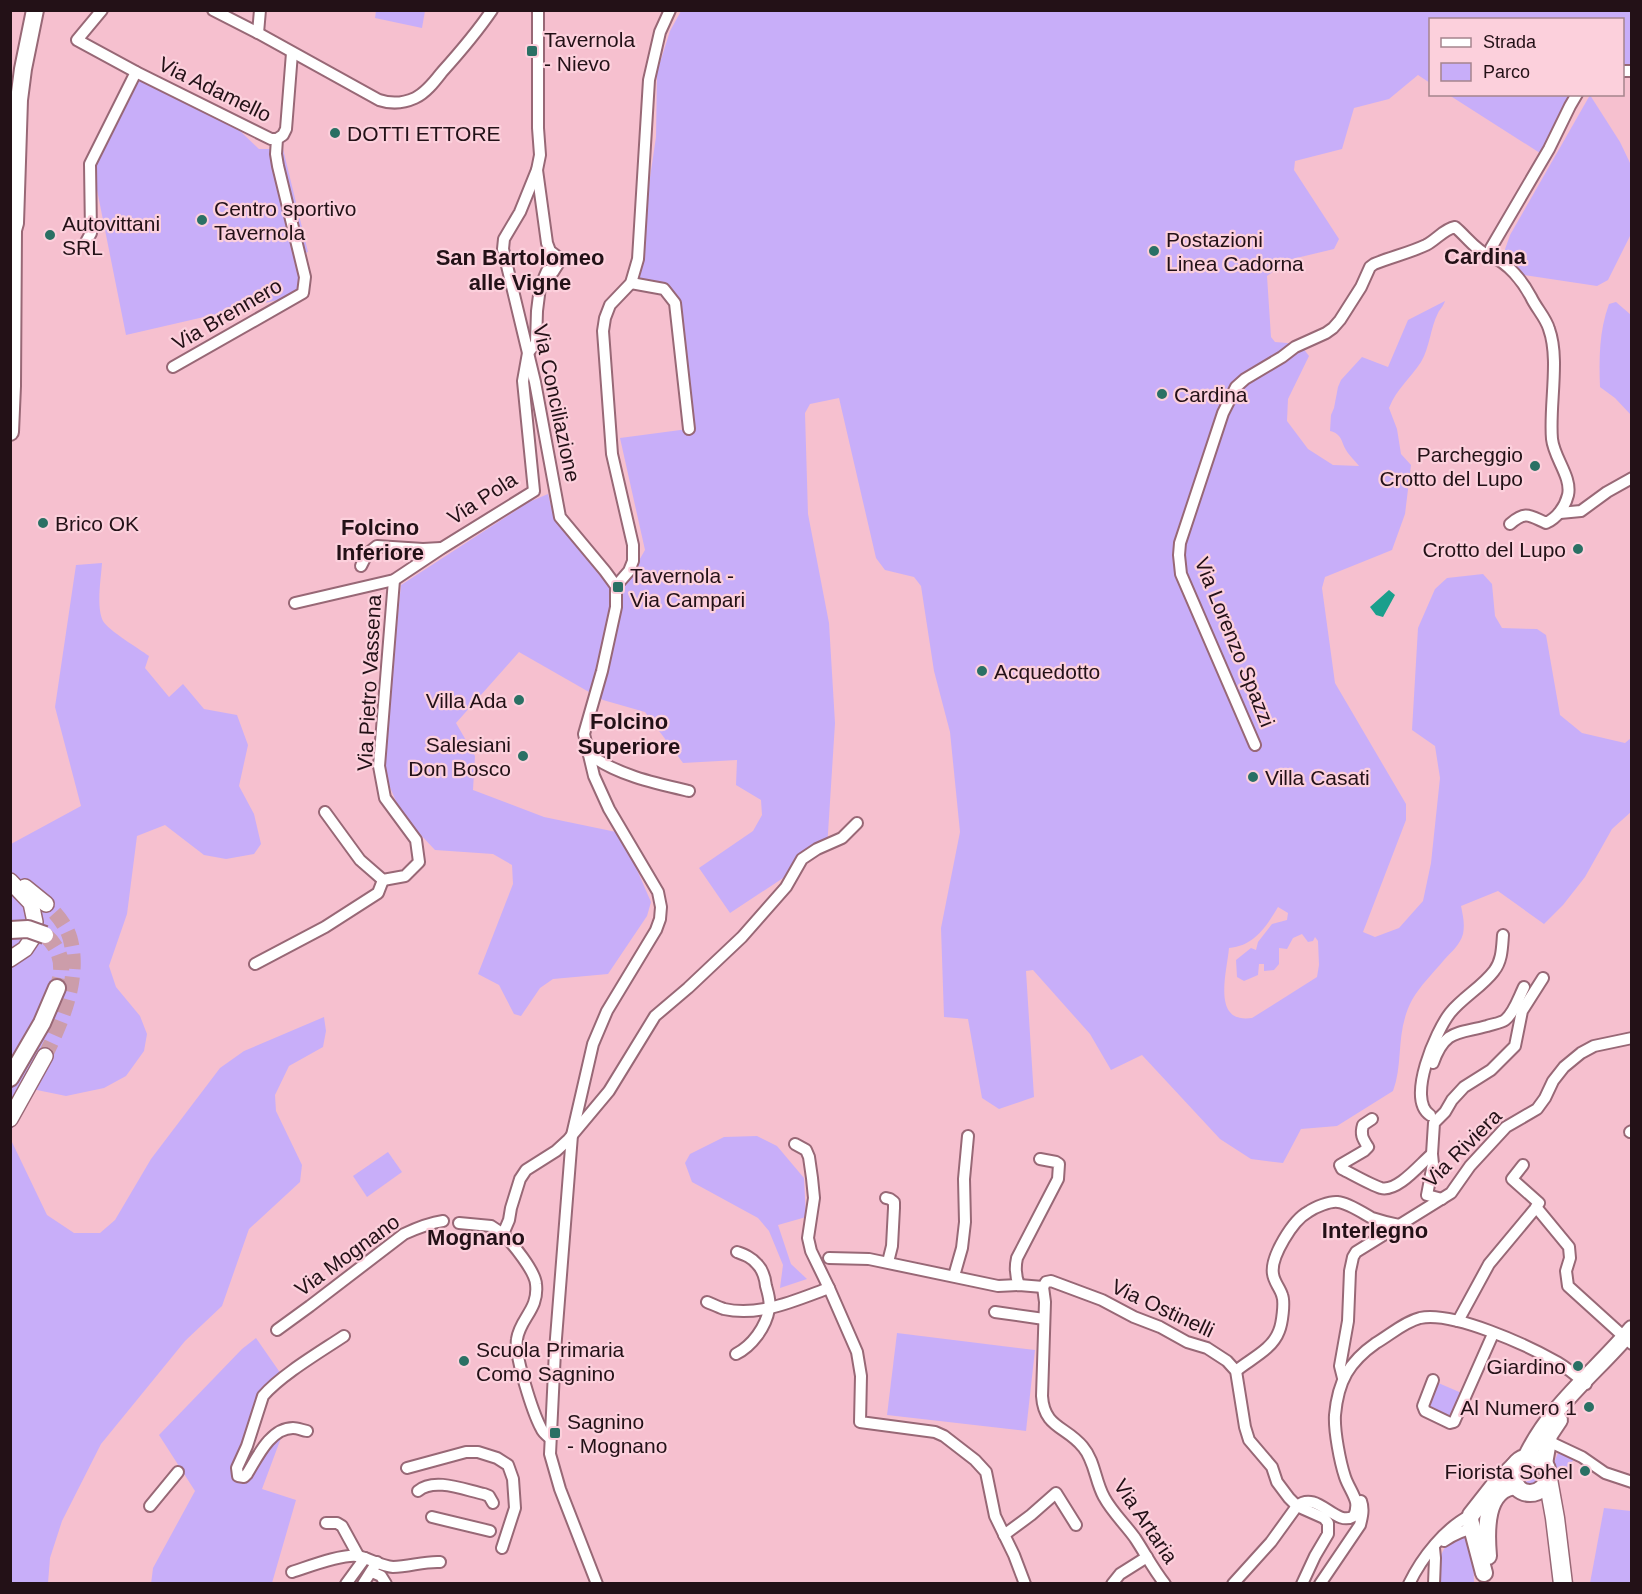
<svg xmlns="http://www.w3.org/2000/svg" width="1642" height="1594" viewBox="0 0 1642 1594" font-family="Helvetica,sans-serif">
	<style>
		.green { fill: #c8aef9; fill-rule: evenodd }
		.water { fill: #1a9f8c }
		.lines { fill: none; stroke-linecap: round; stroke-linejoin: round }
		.secondary-tunnel { stroke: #cc9daa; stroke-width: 15; stroke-dasharray: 15 8; stroke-linecap: butt }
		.primary-tunnel { stroke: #cc9daa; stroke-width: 16; stroke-dasharray: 16 8; stroke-linecap: butt }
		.street-casing { stroke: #986876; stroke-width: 14 }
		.secondary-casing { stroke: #986876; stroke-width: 18 }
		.primary-casing { stroke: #986876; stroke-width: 20 }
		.highway-casing { stroke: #986876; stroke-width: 21 }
		.street { stroke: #fff; stroke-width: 10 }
		.secondary { stroke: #fff; stroke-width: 15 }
		.primary { stroke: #fff; stroke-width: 16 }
		.highway { stroke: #fff; stroke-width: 18 }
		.primary-bridge-casing { stroke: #986876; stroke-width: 20; stroke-linecap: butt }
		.primary-bridge { stroke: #fff; stroke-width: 16 }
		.poi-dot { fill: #2a7064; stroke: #fcd0dc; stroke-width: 2 }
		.labels { text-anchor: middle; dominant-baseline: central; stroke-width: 4.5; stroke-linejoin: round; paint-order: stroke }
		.poi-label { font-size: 21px; fill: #231117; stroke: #fcd0dc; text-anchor: start }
		.street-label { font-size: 21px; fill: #231117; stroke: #fcd0dc }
		.neighbourhood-label { font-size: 22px; font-weight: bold; fill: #231117; stroke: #fcd0dc }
	</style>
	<rect width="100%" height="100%" fill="#f6c0cf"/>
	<!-- green -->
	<g class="green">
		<polygon points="376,11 425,11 422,28 375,18"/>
		<path d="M 681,11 L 1631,11 L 1631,75 L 1623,75 L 1622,20 L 1430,20 L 1430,83 L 1418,75 L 1389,99 L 1354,108 L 1342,149 L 1295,161 L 1294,170 L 1339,239 L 1334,249 L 1288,260 L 1267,276 L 1271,337 L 1275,342 L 1300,344 L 1309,356 L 1288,399 L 1287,421 L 1308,449 L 1333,465 L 1359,466 C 1355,461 1349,455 1346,450 C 1341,441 1342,434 1330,431 L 1331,415 L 1334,408 L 1338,387 L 1341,380 L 1362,357 L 1388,367 L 1408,320 L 1445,301 C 1443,307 1440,309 1438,313 C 1430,329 1430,347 1421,362 C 1410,379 1397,388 1389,408 L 1397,429 L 1401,454 L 1411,465 L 1405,514 L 1392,550 L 1325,577 L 1322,588 L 1335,683 L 1406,804 L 1406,820 L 1363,932 L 1375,937 L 1399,928 L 1423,901 L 1431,863 L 1440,778 L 1435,746 L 1412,730 L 1418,628 L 1435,589 L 1447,578 L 1483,574 L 1492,584 L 1495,616 L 1502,628 L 1537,629 L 1546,635 L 1560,715 L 1582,733 L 1625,743 L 1631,738 L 1632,811 L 1612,829 L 1585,877 L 1563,905 L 1544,924 L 1498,891 L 1461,906 C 1463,916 1465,924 1463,934 C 1460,945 1451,952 1444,960 C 1433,973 1420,986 1412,1000 C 1395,1032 1404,1062 1393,1091 L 1337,1126 L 1301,1129 L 1283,1163 L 1251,1159 L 1220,1139 L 1142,1055 L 1111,1070 L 1090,1034 L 1033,970 L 1026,971 L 1034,1097 L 999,1109 L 982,1098 L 968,1019 L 944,1017 L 941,928 L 960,832 L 950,732 L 934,671 L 921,586 L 914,577 L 885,570 L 876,558 L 839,398 L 810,404 L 805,413 L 808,514 L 829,623 L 835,723 L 827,849 L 730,913 L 699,868 L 753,831 L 762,815 L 761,800 L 736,785 L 737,760 L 683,763 L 645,712 L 603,700 L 519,652 L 456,723 L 475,756 L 473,790 L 544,817 L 621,833 L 651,902 L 647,916 L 608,974 L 553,979 L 540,988 L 521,1016 L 514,1014 L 499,985 L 478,974 L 513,884 L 512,865 L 493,854 L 435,850 L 402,815 L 382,769 L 401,585 L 529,502 L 548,494 L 554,518 L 602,578 L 625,585 L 645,550 L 620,438 L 688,429 L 675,303 L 664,289 L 631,283 L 638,259 L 656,137 L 657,72 L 670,31 ZM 1278,907 L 1288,913 L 1287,920 L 1272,924 L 1258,942 L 1256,950 L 1251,948 L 1236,960 L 1237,977 L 1244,981 L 1258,975 L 1259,964 L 1264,964 L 1264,971 L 1274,970 L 1279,964 L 1279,948 L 1287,949 L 1293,938 L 1302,934 L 1308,942 L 1313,941 L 1315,937 L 1318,941 L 1319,965 L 1317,977 L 1252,1018 C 1211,1024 1227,972 1229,948 C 1254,946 1266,927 1278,907 Z"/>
		<polygon points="138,73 237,128 259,149 283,149 308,252 299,255 302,292 295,296 126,335 92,165"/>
		<polygon points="1449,95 1580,95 1543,155"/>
		<polygon points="1590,95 1620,142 1631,165 1631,234 1608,280 1597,286 1524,275 1503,255 1510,235"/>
		<path d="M 1616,302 L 1631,315 L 1631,415 L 1615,398 L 1600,387 C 1599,359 1599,331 1609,304 Z"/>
		<path d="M 102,563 C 101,579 96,607 103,621 C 109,631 138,648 149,656 L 145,668 L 169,697 L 183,684 L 204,709 L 237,715 L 248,745 L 239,786 L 254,814 L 261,844 L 254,854 L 226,859 L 204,855 L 165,825 L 137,836 L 127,914 L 109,966 L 116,987 L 140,1016 L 147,1034 L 144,1051 L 126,1076 L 104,1088 L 66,1096 L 32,1089 L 11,1131 L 11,844 L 81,806 L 55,707 L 76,565 Z"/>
		<polygon points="324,1017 326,1031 323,1047 289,1066 275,1095 276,1111 302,1165 300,1182 249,1229 222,1306 185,1341 101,1444 62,1521 50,1558 48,1583 11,1583 11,1140 47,1215 74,1233 100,1233 115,1220 151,1159 220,1068 244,1051"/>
		<polygon points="757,1136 777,1146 804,1178 806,1217 778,1225 791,1264 807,1279 780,1288 783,1265 769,1231 758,1218 692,1182 685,1163 690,1154 724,1137"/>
		<polygon points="388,1152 402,1172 367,1197 353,1176"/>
		<polygon points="897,1333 1035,1350 1026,1431 887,1415"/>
		<polygon points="256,1338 281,1374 269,1384 236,1478 281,1438 262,1489 296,1500 272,1583 151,1584 153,1568 195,1491 159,1435 242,1349"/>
		<polygon points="1436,1382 1464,1394 1453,1419 1427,1409"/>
		<path d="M 1558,1453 L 1574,1459 C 1568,1467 1563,1481 1553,1481 L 1551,1470 Z"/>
		<circle cx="1530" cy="1475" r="10"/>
		<polygon points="1604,1508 1631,1511 1631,1583 1590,1583"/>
		<path d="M 1456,1536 L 1467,1536 L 1473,1550 L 1474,1583 L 1438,1584 C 1439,1563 1438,1550 1456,1536 Z"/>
	</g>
	<!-- water -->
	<polygon class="water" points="1389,590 1395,595 1383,617 1376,615 1370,607"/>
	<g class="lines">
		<!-- secondary-tunnel -->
		<path class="secondary-tunnel" d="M 45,1056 C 62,1021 81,978 70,938 C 66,925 56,913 46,904"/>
		<!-- primary-tunnel -->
		<path class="primary-tunnel" d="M 45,935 C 62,950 65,968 57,988"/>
		<!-- street casing -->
		<g class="street-casing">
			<g id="street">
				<polyline points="102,10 77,40 136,72 271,139 277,139"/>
				<path d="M 213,10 L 258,33 L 379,100 C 391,104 404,103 415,98 C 426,93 435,81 442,72 C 460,52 477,32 492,10"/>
				<polyline points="538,10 538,128 540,155 537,170 520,212 504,239 503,249 535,382 560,517 605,571 616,586 616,607 602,671 584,734 594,776 609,809 658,892 661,907 660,919 656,930 607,1011 593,1044 572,1135 555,1351 550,1454 560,1489 597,1584"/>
				<polyline points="258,33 260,10"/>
				<polyline points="1622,71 1632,71"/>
				<polyline points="86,242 91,233 90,164 136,72"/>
				<polyline points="631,283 664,289 675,303 689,429"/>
				<polyline points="173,367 303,293 305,277 278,166 276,154 277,139 283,135 286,129 292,53"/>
				<polyline points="1560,513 1581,511 1607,492 1632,478"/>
				<path d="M 1510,524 C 1526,510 1530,516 1546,523 C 1557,518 1565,507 1568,495 C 1572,477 1554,458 1552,439 C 1549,406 1560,359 1549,329 C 1546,318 1536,308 1531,297 C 1523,282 1508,262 1490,256 L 1491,248 L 1549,149 L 1570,106 L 1577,94"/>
				<polyline points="361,566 367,554 377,546 423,549 441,548"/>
				<polyline points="616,586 629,571 633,561 633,545 612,454 603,331 605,318 610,305 631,283 638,259 649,80 660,32 670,10"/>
				<polyline points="295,603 394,580 442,548 534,491 523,381 528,353 536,343 537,311 540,287 547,271 553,272 558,264 558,257 550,251 547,243 537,170"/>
				<path d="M 1255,745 L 1181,574 L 1179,555 L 1180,543 L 1223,413 L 1236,387 L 1245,379 L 1282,357 L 1295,347 L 1326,333 L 1333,328 L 1340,320 L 1361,287 L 1370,267 L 1374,264 C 1391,257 1409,253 1426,245 C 1436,240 1444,229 1455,227 C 1466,236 1476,251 1490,256"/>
				<path d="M 589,754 C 617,775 654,783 689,791"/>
				<polyline points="325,812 360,860 383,880 405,876 419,862 416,840 385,798 379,766 394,580"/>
				<polyline points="255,964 325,927 378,893 383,880"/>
				<path d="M 1433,1063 C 1445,1029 1458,1034 1487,1026 C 1493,1024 1501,1023 1505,1020 C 1514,1013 1519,997 1524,987"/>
				<path d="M 1430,1115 C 1406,1099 1436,1031 1450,1013 C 1463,997 1482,987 1494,971 C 1502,961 1502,948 1503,935"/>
				<path d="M 1372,1119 L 1363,1125 C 1360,1135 1363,1139 1368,1147 L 1364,1151 L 1340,1165 L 1342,1169 C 1352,1174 1371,1185 1381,1188 C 1398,1192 1420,1164 1432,1154"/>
				<polyline points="1630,1132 1632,1131"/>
				<polyline points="795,1144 806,1150 809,1157 812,1178 814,1198 808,1238 811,1251 829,1288 857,1352 861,1376 860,1422 935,1432 944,1436 975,1460 986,1472 995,1516 1014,1555 1025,1584"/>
				<polyline points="1523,1165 1512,1179 1539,1203 1536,1207 1569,1247 1570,1258 1566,1271 1568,1286 1632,1344"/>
				<polyline points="886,1198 890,1199 894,1202 894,1208 892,1246 888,1262"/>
				<polyline points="1442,1199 1427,1195 1433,1164 1432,1154 1434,1123 1445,1112 1452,1100 1464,1087 1491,1070 1515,1046 1522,1011 1543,978"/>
				<polyline points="459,1223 491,1226 503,1234"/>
				<polyline points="829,1258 869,1259 998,1286 1019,1285 1043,1287 1046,1282 1051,1281 1102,1300 1134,1317 1160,1327 1187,1342 1207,1348 1227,1361 1236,1371 1245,1427 1249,1440 1272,1467 1277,1482 1289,1498 1297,1506 1324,1518 1328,1523 1328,1534 1315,1556 1302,1584"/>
				<polyline points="954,1276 962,1248 965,1222 964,1179 968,1136"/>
				<path d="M 1019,1285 C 1015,1275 1015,1267 1017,1258 L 1058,1179 L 1059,1164 L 1056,1162 L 1040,1159"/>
				<path d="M 1043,1287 L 1045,1302 L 1042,1396 C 1044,1428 1066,1426 1083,1447 C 1095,1461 1095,1481 1104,1497 C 1112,1512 1125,1524 1135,1538 C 1145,1553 1153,1569 1165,1584"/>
				<path d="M 707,1302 C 712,1304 718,1307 724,1309 C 760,1317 796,1300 829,1288"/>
				<polyline points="995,1312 1044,1319"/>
				<polyline points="1458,1321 1489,1264 1534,1210"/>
				<path d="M 277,1330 L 310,1306 L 404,1234 C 417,1228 429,1223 443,1221"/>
				<path d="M 736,1354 C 752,1346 766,1327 769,1309 C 771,1302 768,1293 766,1286 C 765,1277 763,1270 757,1264 C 751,1257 745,1255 737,1252"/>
				<path d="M 1236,1371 C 1250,1359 1272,1350 1279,1331 C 1282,1324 1285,1302 1282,1295 C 1280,1288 1274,1282 1273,1274 C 1270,1257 1293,1220 1308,1212 C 1315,1207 1330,1201 1338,1202 C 1348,1203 1363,1213 1372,1218 C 1381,1221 1389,1223 1399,1225"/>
				<polyline points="1343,1378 1340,1366 1348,1321 1350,1271 1353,1257 1356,1252 1451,1193 1470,1166 1506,1127 1537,1109 1545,1098 1553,1081 1564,1067 1581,1053 1594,1046 1632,1038"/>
				<polyline points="1433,1380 1423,1406 1425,1411 1450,1423 1454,1422 1493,1334"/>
				<path d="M 307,1431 C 302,1430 297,1428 293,1428 C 270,1428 257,1458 247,1474 L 244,1477 L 238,1476 L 237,1468 L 247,1446 L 263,1396 C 281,1375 320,1352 344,1336"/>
				<path d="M 550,1438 C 546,1435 543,1433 541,1428 C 533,1413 514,1355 517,1339 C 520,1318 539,1310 536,1284 C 535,1271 513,1244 503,1234 L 509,1220 L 511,1208 L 520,1179 L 526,1170 L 556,1151 L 568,1140 L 609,1091 L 655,1016 L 688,988 L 742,937 L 786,887 L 802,859 L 817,849 L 842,838 L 857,823"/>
				<polyline points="1548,1441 1582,1457 1605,1473 1632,1482"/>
				<polyline points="407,1468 466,1452 478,1452 497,1458 508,1465 513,1479 515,1508 502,1548"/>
				<path d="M 418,1491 C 434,1477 465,1490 484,1494 L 489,1496 L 493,1503"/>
				<polyline points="150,1506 178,1472"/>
				<path d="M 1297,1506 C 1318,1489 1335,1528 1354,1516 C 1356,1511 1357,1507 1356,1502 C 1354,1494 1348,1486 1345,1477 C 1340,1462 1334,1431 1335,1415 C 1338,1381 1349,1362 1376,1343 C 1390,1335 1404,1322 1420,1318 C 1453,1311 1527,1345 1557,1362 C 1567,1368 1577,1376 1586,1384"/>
				<polyline points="432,1517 490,1531"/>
				<polyline points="326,1523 337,1523 342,1526 359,1557"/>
				<polyline points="1004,1535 1031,1515 1056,1493 1076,1525"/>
				<path d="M 1444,1541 C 1453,1535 1462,1530 1473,1529"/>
				<polyline points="1434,1548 1435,1558 1434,1584"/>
				<path d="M 292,1572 C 308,1567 341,1554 357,1556 C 369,1558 380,1566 393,1567 C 409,1567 424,1561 440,1562"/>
				<polyline points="372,1572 381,1576 386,1584"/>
				<polyline points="346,1584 365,1558"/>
				<polyline points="363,1584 377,1562"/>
				<polyline points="1112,1584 1120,1574 1147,1557"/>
				<polyline points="1233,1584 1271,1542 1297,1506"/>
				<path d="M 1320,1584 L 1360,1525 C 1362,1517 1364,1509 1361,1501"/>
				<path d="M 1409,1584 C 1422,1557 1445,1528 1471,1515"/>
			</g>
		</g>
		<!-- secondary casing -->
		<g class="secondary-casing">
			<g id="secondary">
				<polyline points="10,881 31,903 35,922"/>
				<polyline points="25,887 46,904"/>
				<polyline points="10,959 25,949 33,937"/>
				<polyline points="10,1119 45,1056"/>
			</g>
		</g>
		<!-- primary casing -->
		<g class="primary-casing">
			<g id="primary">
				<polyline points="10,432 12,386 13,230 15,223 19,100 23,69 35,10"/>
				<polyline points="10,1078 42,1023 57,988"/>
				<circle cx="1530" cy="1475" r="18"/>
				<path d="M 1526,1458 C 1550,1406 1596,1372 1632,1329"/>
				<polyline points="1544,1464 1549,1435 1559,1420"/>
				<path d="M 1488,1556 C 1486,1533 1484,1487 1517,1486"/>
				<polyline points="1484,1573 1470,1520 1471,1515 1493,1487 1517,1463"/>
			</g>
		</g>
		<!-- highway casing -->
		<g class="highway-casing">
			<polyline id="highway" points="1548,1479 1555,1518 1563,1584"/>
		</g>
		<!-- street -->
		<use href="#street" class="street"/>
		<!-- secondary -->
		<use href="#secondary" class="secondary"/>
		<!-- primary -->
		<use href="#primary" class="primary"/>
		<!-- highway -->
		<use href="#highway" class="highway"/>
		<!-- primary-bridge casing -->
		<g class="primary-bridge-casing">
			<polyline id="primary-bridge" points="10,930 28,929 45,935"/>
		</g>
		<!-- primary-bridge -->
		<use href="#primary-bridge" class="primary-bridge"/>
	</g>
	<!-- markers -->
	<g class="poi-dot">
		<rect x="526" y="45" width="12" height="12" rx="3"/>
		<circle cx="335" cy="133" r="6"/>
		<circle cx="202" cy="220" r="6"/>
		<circle cx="50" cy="235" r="6"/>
		<circle cx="1154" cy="251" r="6"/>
		<circle cx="1162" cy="394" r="6"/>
		<circle cx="1535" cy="466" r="6"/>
		<circle cx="43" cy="523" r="6"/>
		<circle cx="1578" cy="549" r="6"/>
		<rect x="612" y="581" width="12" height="12" rx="3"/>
		<circle cx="982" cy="671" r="6"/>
		<circle cx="519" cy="700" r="6"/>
		<circle cx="523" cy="756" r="6"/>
		<circle cx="1253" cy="777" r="6"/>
		<circle cx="464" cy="1361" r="6"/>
		<circle cx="1578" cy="1366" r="6"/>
		<circle cx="1589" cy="1407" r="6"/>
		<rect x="549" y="1427" width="12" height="12" rx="3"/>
		<circle cx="1585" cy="1471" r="6"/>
	</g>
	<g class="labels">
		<!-- poi labels -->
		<g class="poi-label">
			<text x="544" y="39">Tavernola<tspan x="544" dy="24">- Nievo</tspan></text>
			<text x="347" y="133">DOTTI ETTORE</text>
			<text x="214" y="208">Centro sportivo<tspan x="214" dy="24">Tavernola</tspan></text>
			<text x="62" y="223">Autovittani<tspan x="62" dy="24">SRL</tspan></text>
			<text x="1166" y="239">Postazioni<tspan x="1166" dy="24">Linea Cadorna</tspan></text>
			<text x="1174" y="394">Cardina</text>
			<text x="1523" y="454" text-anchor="end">Parcheggio<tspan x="1523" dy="24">Crotto del Lupo</tspan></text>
			<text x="55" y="523">Brico OK</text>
			<text x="1566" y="549" text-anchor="end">Crotto del Lupo</text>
			<text x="630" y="575">Tavernola -<tspan x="630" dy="24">Via Campari</tspan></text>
			<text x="994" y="671">Acquedotto</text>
			<text x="507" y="700" text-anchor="end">Villa Ada</text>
			<text x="511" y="744" text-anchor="end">Salesiani<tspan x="511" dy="24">Don Bosco</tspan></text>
			<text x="1265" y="777">Villa Casati</text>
			<text x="476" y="1349">Scuola Primaria<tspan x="476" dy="24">Como Sagnino</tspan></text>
			<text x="1566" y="1366" text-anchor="end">Giardino</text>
			<text x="1577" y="1407" text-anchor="end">Al Numero 1</text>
			<text x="567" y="1421">Sagnino<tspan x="567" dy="24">- Mognano</tspan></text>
			<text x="1573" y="1471" text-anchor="end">Fiorista Sohel</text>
		</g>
		<!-- street labels -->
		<g class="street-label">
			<text transform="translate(215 89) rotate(26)">Via Adamello</text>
			<text transform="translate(227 314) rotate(-30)">Via Brennero</text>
			<text transform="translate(557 403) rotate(78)">Via Conciliazione</text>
			<text transform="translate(482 498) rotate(-33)">Via Pola</text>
			<text transform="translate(1235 642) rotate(68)">Via Lorenzo Spazzi</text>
			<text transform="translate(369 683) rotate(-87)">Via Pietro Vassena</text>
			<text transform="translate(1462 1148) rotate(-45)">Via Riviera</text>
			<text transform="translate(347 1255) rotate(-36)">Via Mognano</text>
			<text transform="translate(1163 1308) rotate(25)">Via Ostinelli</text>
			<text transform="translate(1146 1521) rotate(56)">Via Artaria</text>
		</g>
		<!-- neighbourhood labels -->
		<g class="neighbourhood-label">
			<text x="1485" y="256">Cardina</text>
			<text x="520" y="257">San Bartolomeo<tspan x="520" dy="25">alle Vigne</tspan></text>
			<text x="380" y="527">Folcino<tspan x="380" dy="25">Inferiore</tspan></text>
			<text x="629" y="721">Folcino<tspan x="629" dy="25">Superiore</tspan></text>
			<text x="1375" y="1230">Interlegno</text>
			<text x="476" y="1237">Mognano</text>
		</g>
	</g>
	<!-- border -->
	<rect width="1642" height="1594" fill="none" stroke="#231117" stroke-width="24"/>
	<!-- legend -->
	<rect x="1429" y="18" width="195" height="78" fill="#fcd0dc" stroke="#a5848d" stroke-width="1.5"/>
	<rect x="1441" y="38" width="30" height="9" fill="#ffffff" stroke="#a5848d" stroke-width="1.5"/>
	<text x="1483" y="48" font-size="18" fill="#231117">Strada</text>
	<rect x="1441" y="63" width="30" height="18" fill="#c8aef9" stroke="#a5848d" stroke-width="1.5"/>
	<text x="1483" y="78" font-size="18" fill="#231117">Parco</text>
</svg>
